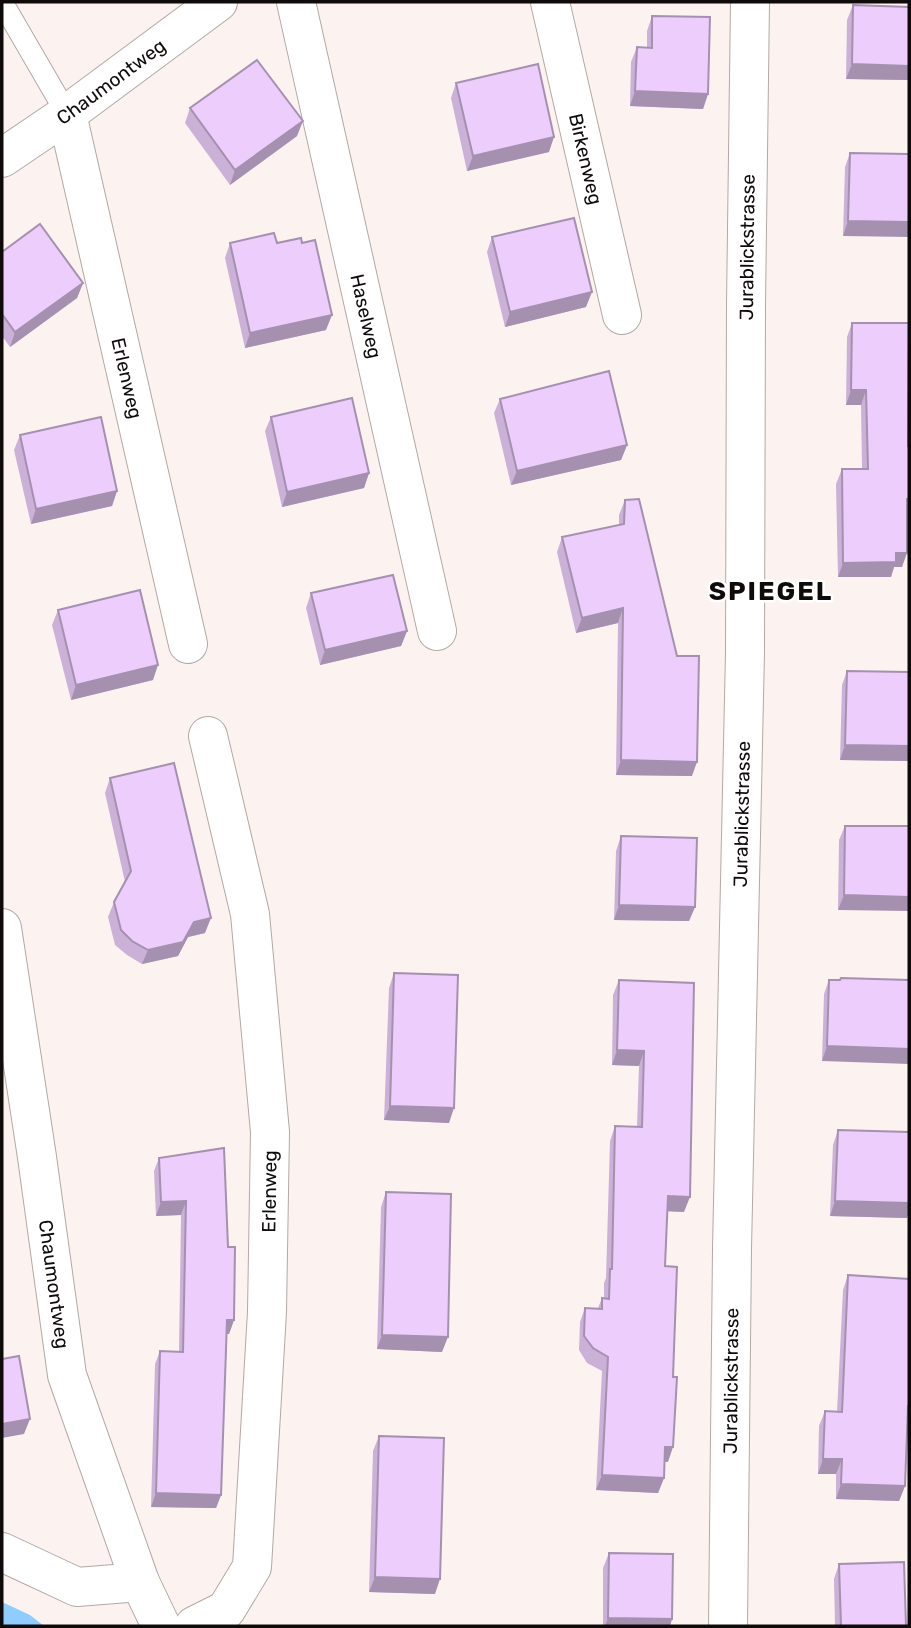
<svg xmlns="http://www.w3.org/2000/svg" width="911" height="1628" viewBox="0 0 911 1628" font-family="Rubik,sans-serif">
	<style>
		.water { fill: #90cdff }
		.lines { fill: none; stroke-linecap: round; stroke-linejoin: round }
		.lane-casing { stroke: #b1a9a5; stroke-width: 23 }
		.street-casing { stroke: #b1a9a5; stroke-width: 40 }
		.lane { stroke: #fff; stroke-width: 21 }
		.street { stroke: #fff; stroke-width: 38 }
		.wall { fill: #cbb0d8 }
		.shaded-wall { fill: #a590b0 }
		.building { fill: #eccdfb; stroke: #a590b0; stroke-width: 2 }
		.labels { text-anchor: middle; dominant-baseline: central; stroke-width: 5; stroke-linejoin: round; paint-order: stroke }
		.street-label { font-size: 19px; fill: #0e0b0a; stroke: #fff }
		.district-label { font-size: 26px; font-weight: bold; letter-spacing: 2px; fill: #0e0b0a; stroke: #fff }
	</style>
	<rect width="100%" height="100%" fill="#fcf3f0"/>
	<!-- water -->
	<polygon class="water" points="2,1602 30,1615 44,1626 2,1626"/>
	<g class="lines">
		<!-- lane casing -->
		<g class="lane-casing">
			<polyline id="lane" points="2,2 67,114"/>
		</g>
		<!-- street casing -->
		<g class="street-casing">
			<g id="street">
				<path id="s1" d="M 296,2 L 437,631"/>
				<path id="s2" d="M 550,2 L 622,315"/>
				<path id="s3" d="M 67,114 L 188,644"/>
				<path id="s4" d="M 2,158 L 67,114 L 218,2"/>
				<path id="s5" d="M 2,928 L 37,1157 L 67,1375 L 140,1582 L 161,1626"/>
				<polyline points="2,1552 77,1587 140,1582"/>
				<path id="s6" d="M 194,1626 L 226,1610 L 252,1567 L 267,1312 L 270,1132 L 250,914 L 208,736"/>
				<path id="s7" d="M 728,1626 L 732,1249 L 745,652 L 746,305 L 750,2"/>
			</g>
		</g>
		<!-- lane -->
		<use href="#lane" class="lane"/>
		<!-- street -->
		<use href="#street" class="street"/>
	</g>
	<!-- wall -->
	<g class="wall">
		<polygon points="853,5 909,7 909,80 846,79 847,20"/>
		<polygon points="652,16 708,94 703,109 630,106 631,62 637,47 647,48 647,31"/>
		<polygon points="456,83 549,152 467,171 451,98"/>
		<polygon points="190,108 297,136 230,185 185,123"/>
		<polygon points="850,153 909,154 843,236 845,167"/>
		<polygon points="492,237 586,307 505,327 487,252"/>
		<polygon points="230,243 302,243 326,330 245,348 225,258"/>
		<polygon points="2,252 83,283 77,298 10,347 2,336"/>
		<polygon points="852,323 909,446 909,514 907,514 902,567 894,567 891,577 838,577 836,484 842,469 862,469 861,405 846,405 847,337"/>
		<polygon points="500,399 627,445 621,460 511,485 494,413"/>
		<polygon points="271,417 369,473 364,488 282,507 265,431"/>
		<polygon points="20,435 117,491 112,506 31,524 14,450"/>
		<polygon points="625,500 692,776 616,775 618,623 576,633 557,552 562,537 619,525 619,515"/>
		<polygon points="311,593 407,631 401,646 320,665 306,608"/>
		<polygon points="58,610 153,680 71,700 52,625"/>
		<polygon points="847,671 909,672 909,761 840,760 842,685"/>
		<polygon points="110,778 205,933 188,937 178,956 142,964 127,955 115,945 108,917 114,902 125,882 105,793"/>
		<polygon points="845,826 909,826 838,910 839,840"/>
		<polygon points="621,836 695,907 689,921 614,920 616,851"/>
		<polygon points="394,973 449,1123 384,1120 389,988"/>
		<polygon points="619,980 694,983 684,1212 667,1211 665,1266 668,1462 664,1461 664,1478 658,1493 596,1490 602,1371 587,1363 579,1350 580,1322 585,1308 598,1308 602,1298 604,1298 604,1283 606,1278 610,1141 615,1126 637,1126 639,1066 612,1065 613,995"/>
		<polygon points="829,980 909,980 822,1061 824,994"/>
		<polygon points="838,1130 907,1218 830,1216 833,1145"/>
		<polygon points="159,1158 228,1247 234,1320 229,1334 227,1334 221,1495 216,1508 151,1507 155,1364 160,1351 179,1352 181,1215 156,1216 154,1171"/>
		<polygon points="386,1192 442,1352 377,1349 381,1207"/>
		<polygon points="848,1275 909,1279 909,1421 907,1421 905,1486 899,1501 836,1499 836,1474 818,1474 819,1426 825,1411 837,1412 843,1290"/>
		<polygon points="379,1436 435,1594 369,1592 373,1451"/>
		<polygon points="609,1553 672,1619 670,1626 603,1626 603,1568"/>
		<polygon points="839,1564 906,1626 835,1626 834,1579"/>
	</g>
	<!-- shaded-wall -->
	<g class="shaded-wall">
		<polygon points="852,64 909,66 909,80 846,79"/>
		<polygon points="635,91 708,94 703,109 630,106"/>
		<polygon points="303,121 297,136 230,185 235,170"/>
		<polygon points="554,137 549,152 467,171 473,156"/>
		<polygon points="848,221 909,222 909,237 843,236"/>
		<polygon points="83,283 77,298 10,347 15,332"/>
		<polygon points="592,292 586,307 505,327 510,312"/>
		<polygon points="332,315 326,330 245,348 250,333"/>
		<polygon points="851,390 866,390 861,405 846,405"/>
		<polygon points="627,445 621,460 511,485 517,471"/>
		<polygon points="369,473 364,488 282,507 287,492"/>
		<polygon points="117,491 112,506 31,524 36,509"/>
		<polygon points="907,499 909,499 909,514 902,514"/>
		<polygon points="896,553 907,553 902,567 894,567 891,577 838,577 843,563"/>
		<polygon points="623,608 618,623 576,633 582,618"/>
		<polygon points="407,631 401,646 320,665 325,650"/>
		<polygon points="158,665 153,680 71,700 76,685"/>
		<polygon points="845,745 909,746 909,761 840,760"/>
		<polygon points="621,760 697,762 692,776 616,775"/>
		<polygon points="844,895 909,897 909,911 838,910"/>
		<polygon points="619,905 695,907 689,921 614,920"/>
		<polygon points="211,918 205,933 188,937 178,956 142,964 148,950 194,922"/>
		<polygon points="827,1046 909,1049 909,1064 822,1061"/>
		<polygon points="617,1050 644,1051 639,1066 612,1065"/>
		<polygon points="390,1106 454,1108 449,1123 384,1120"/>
		<polygon points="668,1196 690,1197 684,1212 663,1211"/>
		<polygon points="186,1201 181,1215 156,1216 161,1202"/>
		<polygon points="835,1201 909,1203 909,1212 907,1218 830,1216"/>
		<polygon points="227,1320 234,1320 229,1334 222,1334"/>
		<polygon points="382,1335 448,1337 442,1352 377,1349"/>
		<polygon points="908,1406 909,1406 909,1421 902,1421"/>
		<polygon points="30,1419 24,1434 2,1438 2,1424"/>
		<polygon points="665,1447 673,1447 668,1462 659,1461"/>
		<polygon points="823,1459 842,1459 836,1474 818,1474"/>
		<polygon points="602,1475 664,1478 658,1493 596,1490"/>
		<polygon points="841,1484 905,1486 899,1501 836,1499"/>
		<polygon points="156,1493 221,1495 216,1508 151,1507"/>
		<polygon points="375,1577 440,1579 435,1594 369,1592"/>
		<polygon points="608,1618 672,1619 670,1626 605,1626"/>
	</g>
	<!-- building -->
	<g class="building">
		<polygon points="853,5 909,7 909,66 852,64"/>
		<polygon points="652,16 710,17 708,94 635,91 637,47 652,48"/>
		<polygon points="257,60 303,121 235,170 190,108"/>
		<polygon points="538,64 554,137 473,156 456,83"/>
		<polygon points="850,153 909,154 909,222 848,221"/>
		<polygon points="574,218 592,292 510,312 492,237"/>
		<polygon points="40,224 83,283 15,332 2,314 2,252"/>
		<polygon points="274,233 277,243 301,238 302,243 315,240 332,315 250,333 230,243"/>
		<polygon points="852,323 909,323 908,446 909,446 909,499 907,499 907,553 896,553 896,562 843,563 842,469 868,469 866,390 851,390"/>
		<polygon points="609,371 627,445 517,471 500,399"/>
		<polygon points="352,398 369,473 287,492 271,417"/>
		<polygon points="101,417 117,491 36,509 20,435"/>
		<polygon points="639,499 677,656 699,656 697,762 621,760 623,608 582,618 562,537 624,524 625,500"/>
		<polygon points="393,575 407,631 325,650 311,593"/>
		<polygon points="140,590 158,665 76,685 58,610"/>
		<polygon points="847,671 909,672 909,746 845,745"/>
		<polygon points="174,763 211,918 194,922 183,942 148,950 132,941 121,930 114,902 131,871 110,778"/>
		<polygon points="845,826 909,826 909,897 844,895"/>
		<polygon points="621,836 697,838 695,907 619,905"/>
		<polygon points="394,973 458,975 454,1108 390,1106"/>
		<polygon points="841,978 909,980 909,1049 827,1046 829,980 840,980"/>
		<polygon points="619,980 694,983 690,1197 668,1196 665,1266 677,1267 673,1377 677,1377 673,1447 665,1447 664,1478 602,1475 608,1357 593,1348 584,1336 585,1308 602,1309 602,1298 609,1299 610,1269 612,1269 615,1126 642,1127 644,1051 617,1050"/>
		<polygon points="838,1130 909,1132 909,1203 835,1201"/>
		<polygon points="224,1148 228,1247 235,1247 234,1320 227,1320 221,1495 156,1493 160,1351 183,1352 186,1201 161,1202 159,1158"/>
		<polygon points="386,1192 451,1194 448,1337 382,1335"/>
		<polygon points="848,1275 909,1279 909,1406 908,1406 905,1486 841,1484 842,1459 823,1459 825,1411 842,1412"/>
		<polygon points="19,1356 30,1419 2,1424 2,1359"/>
		<polygon points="379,1436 444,1438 440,1579 375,1577"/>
		<polygon points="609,1553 673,1554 672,1619 608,1618"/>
		<polygon points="904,1562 906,1626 841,1626 839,1564"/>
	</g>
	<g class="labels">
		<!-- street labels -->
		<g class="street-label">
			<text stroke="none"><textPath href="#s4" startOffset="133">Chaumontweg</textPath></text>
			<text stroke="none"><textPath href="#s2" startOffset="161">Birkenweg</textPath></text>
			<text stroke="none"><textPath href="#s7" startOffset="1379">Jurablickstrasse</textPath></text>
			<text stroke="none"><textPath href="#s1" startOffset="322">Haselweg</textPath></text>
			<text stroke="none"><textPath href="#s3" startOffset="271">Erlenweg</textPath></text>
			<text stroke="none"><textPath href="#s7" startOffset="812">Jurablickstrasse</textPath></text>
			<text stroke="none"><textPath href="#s6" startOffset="462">Erlenweg</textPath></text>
			<text stroke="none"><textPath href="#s5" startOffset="360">Chaumontweg</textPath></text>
			<text stroke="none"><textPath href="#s7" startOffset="245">Jurablickstrasse</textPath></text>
		</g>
		<!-- district labels -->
		<g class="district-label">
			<text x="771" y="591">SPIEGEL</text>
		</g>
	</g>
	<!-- border -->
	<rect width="911" height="1628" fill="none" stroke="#0e0b0a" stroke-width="7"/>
</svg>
